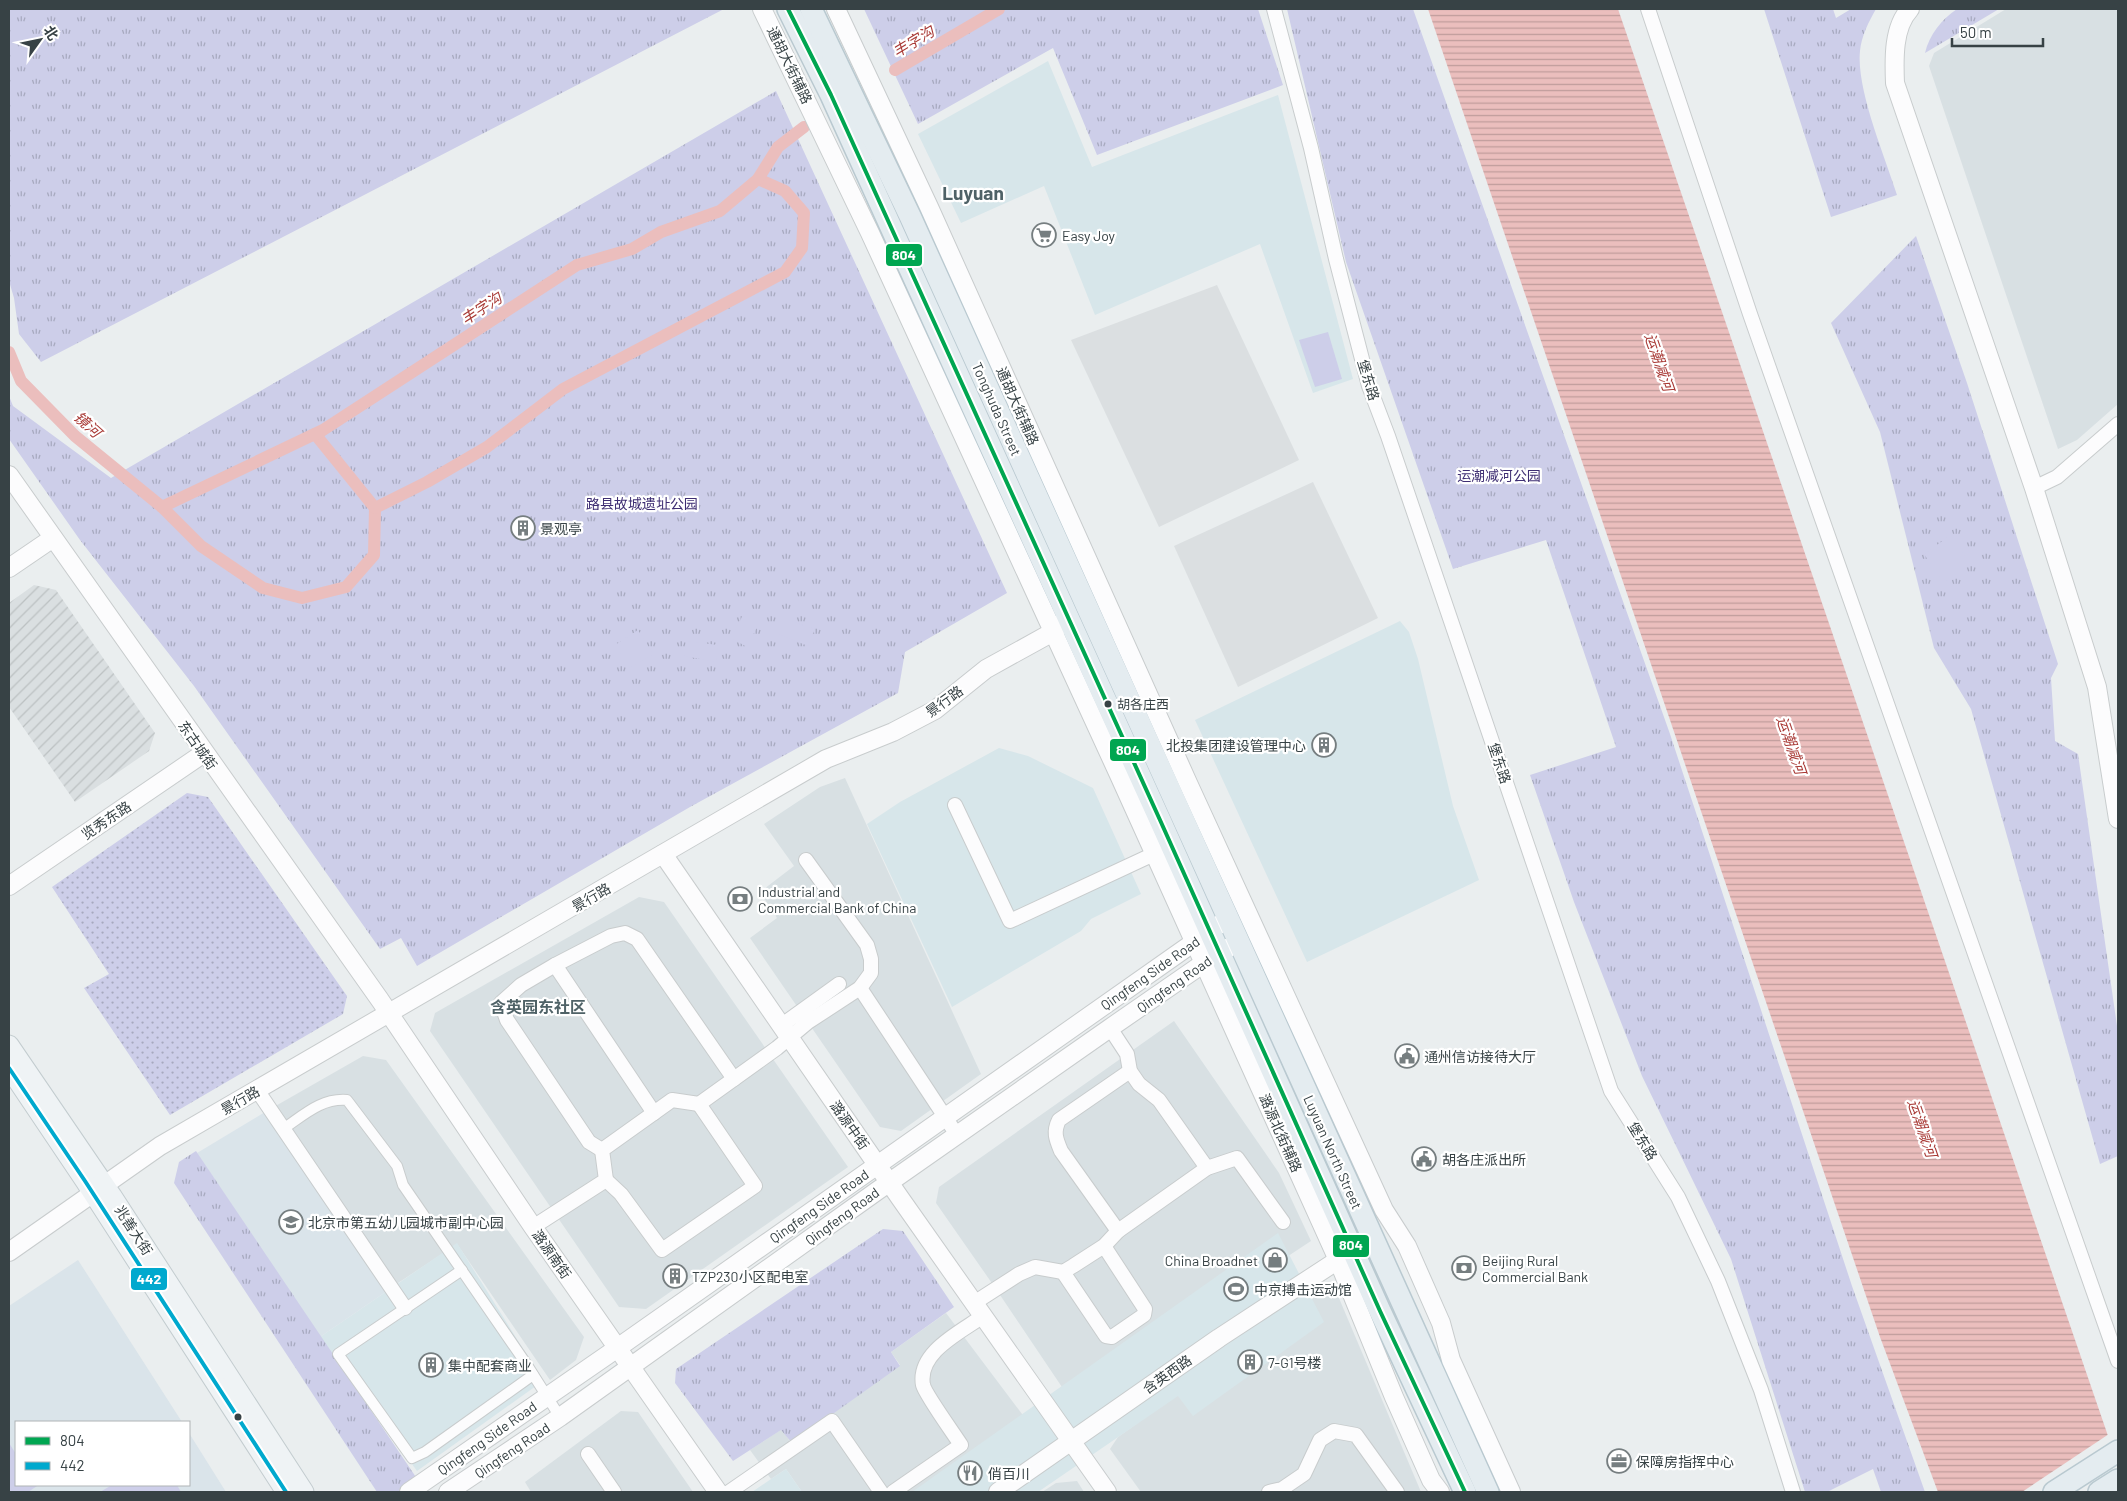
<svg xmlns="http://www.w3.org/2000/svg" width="2127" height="1501" viewBox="0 0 2127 1501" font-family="Barlow,'Noto Sans SC',sans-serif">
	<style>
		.residential { fill: #d8e0e3 }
		.commercial { fill: #d7e6ea }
		.industrial { fill: url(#industrial-furrows) }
		.education { fill: #dae4ea }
		.grass { fill: url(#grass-dots) }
		.park { fill: url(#park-tufts) }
		.pitch { fill: #cdcee9 }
		.parking { fill: #dbdfe1 }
		.water { fill: url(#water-rules) }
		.pier { fill: #eaeeef }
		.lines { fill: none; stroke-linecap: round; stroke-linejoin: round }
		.canal { stroke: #ebbebd; stroke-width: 12 }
		.pedestrian-casing { stroke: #c8cccd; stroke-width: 12 }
		.minor-casing { stroke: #c8cccd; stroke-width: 16 }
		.tertiary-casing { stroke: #c8cccd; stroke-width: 20 }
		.secondary-casing { stroke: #c3cccf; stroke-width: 21 }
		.primary-casing { stroke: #b9c9d0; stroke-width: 24 }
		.pedestrian { stroke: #fcfcfd; stroke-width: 10 }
		.minor { stroke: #fcfcfd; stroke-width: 14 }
		.tertiary { stroke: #fcfcfd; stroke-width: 18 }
		.secondary { stroke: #eff3f5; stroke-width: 19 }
		.primary { stroke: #e4ecf0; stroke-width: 21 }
		.bus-1-casing { stroke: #fff; stroke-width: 8 }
		.bus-2-casing { stroke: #fff; stroke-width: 8 }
		.bus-1 { stroke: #00a651; stroke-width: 4 }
		.bus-2 { stroke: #00a9ce; stroke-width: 4 }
		.bus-dot { fill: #374245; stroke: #fff; stroke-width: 2 }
		.labels { text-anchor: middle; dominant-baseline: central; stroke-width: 4.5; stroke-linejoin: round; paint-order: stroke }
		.bus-label { font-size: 13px; fill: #374245; stroke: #fff; text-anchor: start }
		.street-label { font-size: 14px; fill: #374245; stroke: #fff }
		.poi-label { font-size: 14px; fill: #374245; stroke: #fff; text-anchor: start }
		.park-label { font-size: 14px; fill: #3e2e73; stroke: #fff }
		.water-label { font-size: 15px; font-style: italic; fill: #a93b37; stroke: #fff }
		.quarter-label { font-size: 16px; font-weight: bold; fill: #4f6267; stroke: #fff }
		.district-label { font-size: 19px; font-weight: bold; fill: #4f6267; stroke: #fff }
		.line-badge { stroke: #fff; stroke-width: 2 }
		.badge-label { font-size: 14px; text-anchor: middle; font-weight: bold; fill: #fff }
	</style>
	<defs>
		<pattern id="industrial-furrows" width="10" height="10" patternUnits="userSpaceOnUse" patternTransform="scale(1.25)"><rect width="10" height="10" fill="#dadfe1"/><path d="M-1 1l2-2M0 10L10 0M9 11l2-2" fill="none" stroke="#bcc1c2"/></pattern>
		<pattern id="grass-dots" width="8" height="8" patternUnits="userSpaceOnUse" patternTransform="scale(1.25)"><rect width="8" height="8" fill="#cdcee9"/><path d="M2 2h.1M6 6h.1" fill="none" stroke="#a7a9bf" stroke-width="1.8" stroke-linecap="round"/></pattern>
		<pattern id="park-tufts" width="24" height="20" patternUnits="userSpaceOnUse" patternTransform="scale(1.25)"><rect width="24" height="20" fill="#cdcee9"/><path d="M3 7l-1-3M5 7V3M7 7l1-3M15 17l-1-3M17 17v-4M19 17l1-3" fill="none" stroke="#a7a9bf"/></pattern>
		<pattern id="water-rules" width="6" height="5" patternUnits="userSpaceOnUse" patternTransform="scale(1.25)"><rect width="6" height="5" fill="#ebbebd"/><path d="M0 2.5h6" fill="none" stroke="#bf9c9b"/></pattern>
	</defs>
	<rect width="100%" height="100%" fill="#eaeeef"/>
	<!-- residential -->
	<g class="residential">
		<polygon points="2006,9 2118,9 2118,404 2077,440 2058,449 1929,66 1934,53"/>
		<polygon points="845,778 981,1074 901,1131 880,1127 750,938 777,918 760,892 794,866 764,824 820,787"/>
		<polygon points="639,897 664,902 848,1167 646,1309 619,1307 430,1031 435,1013"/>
		<polygon points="1174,1021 1279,1173 1311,1241 1070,1399 996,1289 936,1203 939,1187"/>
		<polygon points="363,1056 386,1060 584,1337 576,1360 550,1380 457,1244 395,1285 265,1112"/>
		<polygon points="1333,1284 1421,1492 1141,1492 1110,1449 1118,1437"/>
		<polygon points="946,1313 1040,1438 957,1492 802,1492 786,1469 771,1479 750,1450 782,1429 791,1443 900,1365 891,1352"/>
		<polygon points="621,1411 638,1412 693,1492 531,1492 525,1482"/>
		<polygon points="1077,1481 1084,1492 1042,1492 1056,1483"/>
	</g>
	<!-- commercial -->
	<g class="commercial">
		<polygon points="1048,61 1092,167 1278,95 1353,379 1313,393 1260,244 1095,315 1044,186 961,223 918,134"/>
		<polygon points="1400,621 1409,632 1418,659 1453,806 1479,880 1307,962 1195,720"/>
		<polygon points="999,748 1028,756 1093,788 1141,894 1091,919 1081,931 952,1007 867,824 900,802"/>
		<polygon points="1278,1233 1324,1322 1193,1416 1178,1396 1038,1492 912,1492"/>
		<polygon points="457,1243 543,1381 417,1471 320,1337"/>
		<polygon points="786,1469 802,1492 752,1492 771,1479"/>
	</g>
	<!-- industrial -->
	<polygon class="industrial" points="34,585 56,590 155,733 149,751 75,802 9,707 9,603"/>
	<!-- education -->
	<g class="education">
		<polygon points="265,1112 387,1291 320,1337 197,1153"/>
		<polygon points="78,1260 182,1422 16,1422 16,1485 189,1485 189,1433 226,1492 9,1492 9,1306"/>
	</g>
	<!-- grass -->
	<polygon class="grass" points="187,793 208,797 347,996 343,1014 170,1115 84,988 109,974 52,887"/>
	<!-- park -->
	<g class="park">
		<polygon points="9,9 724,9 41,362 19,334 14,298 9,281"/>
		<polygon points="864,9 1258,9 1283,85 1097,155 1053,48 918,124"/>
		<polygon points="1287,9 1413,9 1670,734 1852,1286 1925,1492 1881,1492 1873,1469 1827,1492 1805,1492 1731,1259 1642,1076 1574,902 1530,775 1616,747 1546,540 1453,569 1346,262"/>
		<path d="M 1764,9 L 1833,9 L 1836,18 L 1851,9 L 1876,9 C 1869,21 1861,37 1860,51 C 1856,89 1885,157 1897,195 L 1831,217 Z"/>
		<path d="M 1957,9 L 1999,9 L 1925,53 C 1929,35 1942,19 1957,9 Z"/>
		<polygon points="776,91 1007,593 905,652 898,693 690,807 417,966 401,938 380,949 194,686 80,540 9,439 9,396 13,406 111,478"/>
		<polygon points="1916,236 1967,383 2058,664 2051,678 2055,741 2078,754 2118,1033 2118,1156 2100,1164 1971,709 1934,648 1880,432 1831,323"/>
		<polygon points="196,1151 426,1492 377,1492 174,1183 179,1162"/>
		<polygon points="883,1229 903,1231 954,1307 891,1352 900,1366 792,1443 781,1430 733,1461 675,1383 676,1369"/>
	</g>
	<!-- pitch -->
	<g class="pitch">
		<polygon points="1328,332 1342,379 1315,387 1299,340"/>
		<polygon points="1951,535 1970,564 1944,583 1924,554"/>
		<polygon points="747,607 763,615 747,647 731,638"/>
		<polygon points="784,619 815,629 808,646 778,634"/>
		<polygon points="638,630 653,654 630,668 615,645"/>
		<polygon points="686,641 718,645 716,662 684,656"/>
		<polygon points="9,1443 16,1454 16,1485 37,1486 28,1492 9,1492"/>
		<polygon points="112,1485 177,1485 181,1492 100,1492"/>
	</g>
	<!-- parking -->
	<g class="parking">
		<polygon points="1217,285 1299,460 1159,527 1071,340"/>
		<polygon points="1313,482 1378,618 1238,687 1174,546"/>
	</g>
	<!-- water -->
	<polygon class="water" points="1428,9 1618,9 2118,1465 2118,1492 1938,1492 1880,1337"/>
	<!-- pier -->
	<polygon class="pier" points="2109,1434 2118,1458 2118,1492 2022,1492"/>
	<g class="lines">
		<!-- canal -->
		<g class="canal">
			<polyline points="895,70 999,9"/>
			<polyline points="9,352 21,381 75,436 162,507 201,546 263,588 302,598 346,587 374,555 375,508"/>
			<polyline points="315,434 375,508 427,482 487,447 563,389 785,272 802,248 804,213 785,191 758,179"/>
			<polyline points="162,507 323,430 577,265 632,249 661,232 720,211 758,179 778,147 804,127"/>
		</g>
		<!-- pedestrian casing -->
		<g class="pedestrian-casing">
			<g id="pedestrian">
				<path d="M 283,1129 C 304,1115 321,1098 347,1100 L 397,1166 L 403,1185 L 527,1365 L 560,1417"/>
				<polyline points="462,1270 338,1354 412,1458 425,1452 533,1375"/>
			</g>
		</g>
		<!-- minor casing -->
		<g class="minor-casing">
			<g id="minor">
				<polyline points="1274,9 1311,148 1336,259 1369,386 1388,436 1611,1091 1678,1197 1718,1281 1761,1390 1793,1492"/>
				<polyline points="1648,9 1750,314 2118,1361"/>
				<polyline points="2034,488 2057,477 2118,424"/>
				<polyline points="955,805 1010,921 1154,854"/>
				<polyline points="555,965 654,1113"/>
				<polyline points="860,988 957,1135"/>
				<polyline points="782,1025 839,984"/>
				<polyline points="1110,1028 1127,1054 1130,1071 1139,1084 1159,1100 1207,1168"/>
				<polyline points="257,1090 405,1308"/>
				<polyline points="602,1150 589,1142 507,1020 501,1003 521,985 555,965 611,936 625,933 637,939 734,1079"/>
				<polyline points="606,1180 621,1194 662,1250 755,1186 699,1104"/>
				<polyline points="533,1227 606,1180 602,1150 672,1100 699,1104 777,1048 808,1022 860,988 871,973 871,959 867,945 806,860"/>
				<path d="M 1118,1231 L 1061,1151 C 1056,1139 1053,1132 1059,1120 L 1130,1071"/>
				<polyline points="1063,1272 1106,1336 1112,1337 1144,1315 1145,1309 1104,1246"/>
				<polyline points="974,1303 1019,1274 1035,1267 1063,1272 1073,1266 1104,1246 1118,1231 1207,1168 1237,1158 1283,1222"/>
				<polyline points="588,1454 614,1492"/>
				<polyline points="729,1492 832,1421 881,1492"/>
				<path d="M 893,1492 L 961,1445 C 954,1434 925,1394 923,1385 C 917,1352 961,1332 983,1316"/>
				<polyline points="1269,1492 1282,1489 1304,1474 1320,1440 1334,1431 1356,1435 1397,1492"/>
			</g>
		</g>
		<!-- tertiary casing -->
		<g class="tertiary-casing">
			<g id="tertiary">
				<polyline points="762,9 870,233 1119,775 1338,1260 1394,1397 1431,1480 1440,1492"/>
				<polyline points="836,9 929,207 1188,783 1384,1210 1407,1246 1441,1323 1451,1360 1511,1492"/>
				<path d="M 1910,9 C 1893,27 1894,59 1895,83 L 2034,488 L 2097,687 L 2118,819"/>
				<polyline points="9,475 380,1000 533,1227 718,1492"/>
				<polyline points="9,568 53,538"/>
				<polyline points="663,854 900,1198 1107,1492"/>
				<polyline points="9,886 204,753"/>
				<polyline points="9,1252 160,1146 826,759 893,732 935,710 986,669 1053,632 1060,624"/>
				<polyline points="409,1492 606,1356 1227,919"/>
				<polyline points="448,1492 560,1417 877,1191 1110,1028 1204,963 1238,942"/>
				<polyline points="998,1492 1219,1338 1338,1260"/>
			</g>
		</g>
		<!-- secondary casing -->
		<g class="secondary-casing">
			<g id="secondary">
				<polyline points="9,1045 112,1196 304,1492"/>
				<polyline points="9,1068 85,1181 286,1492"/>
			</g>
		</g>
		<!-- primary casing -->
		<g class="primary-casing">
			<g id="primary">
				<polyline points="788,9 831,95 1160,820 1380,1311 1465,1492"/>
				<polyline points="811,9 910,216 1488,1492"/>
				<polyline points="2054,1492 2118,1451"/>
				<polyline points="2099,1492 2118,1480"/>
			</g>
		</g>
		<!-- pedestrian -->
		<use href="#pedestrian" class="pedestrian"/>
		<!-- minor -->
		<use href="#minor" class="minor"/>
		<!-- tertiary -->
		<use href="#tertiary" class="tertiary"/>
		<!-- secondary -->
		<use href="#secondary" class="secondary"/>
		<!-- primary -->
		<use href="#primary" class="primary"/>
		<!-- bus-1 casing -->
		<g class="bus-1-casing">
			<polyline id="bus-1" points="788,9 831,95 1160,820 1380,1311 1465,1492"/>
		</g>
		<!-- bus-2 casing -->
		<g class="bus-2-casing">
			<polyline id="bus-2" points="9,1068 85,1181 286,1492"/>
		</g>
		<!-- bus-1 -->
		<use href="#bus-1" class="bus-1"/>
		<!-- bus-2 -->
		<use href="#bus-2" class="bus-2"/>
	</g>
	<!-- icons -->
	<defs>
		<g id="supermarket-ring" transform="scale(1.25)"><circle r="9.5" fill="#fff" stroke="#767e80" stroke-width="1.5"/><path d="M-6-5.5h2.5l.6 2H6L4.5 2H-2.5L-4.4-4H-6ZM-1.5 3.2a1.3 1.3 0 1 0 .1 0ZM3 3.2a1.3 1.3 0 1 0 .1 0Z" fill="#767e80"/></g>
		<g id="building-ring" transform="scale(1.25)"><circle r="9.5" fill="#fff" stroke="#767e80" stroke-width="1.5"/><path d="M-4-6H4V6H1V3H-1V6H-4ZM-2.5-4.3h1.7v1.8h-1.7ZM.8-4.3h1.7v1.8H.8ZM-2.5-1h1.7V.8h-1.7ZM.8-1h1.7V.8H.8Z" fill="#767e80"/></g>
		<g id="bank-ring" transform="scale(1.25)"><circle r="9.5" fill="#fff" stroke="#767e80" stroke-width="1.5"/><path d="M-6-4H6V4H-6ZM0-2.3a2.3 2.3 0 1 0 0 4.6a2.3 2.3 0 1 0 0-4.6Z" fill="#767e80"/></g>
		<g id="civic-ring" transform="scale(1.25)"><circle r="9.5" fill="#fff" stroke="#767e80" stroke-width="1.5"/><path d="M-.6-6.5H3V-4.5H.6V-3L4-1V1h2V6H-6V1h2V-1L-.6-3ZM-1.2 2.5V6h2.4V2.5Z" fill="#767e80"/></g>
		<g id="school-ring" transform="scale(1.25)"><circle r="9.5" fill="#fff" stroke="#767e80" stroke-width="1.5"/><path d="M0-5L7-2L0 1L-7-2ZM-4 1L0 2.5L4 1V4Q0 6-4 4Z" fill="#767e80"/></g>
		<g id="shop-ring" transform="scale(1.25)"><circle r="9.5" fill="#fff" stroke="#767e80" stroke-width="1.5"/><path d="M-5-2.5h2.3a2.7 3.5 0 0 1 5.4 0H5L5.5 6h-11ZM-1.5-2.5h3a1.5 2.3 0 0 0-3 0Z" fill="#767e80"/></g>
		<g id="stadium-ring" transform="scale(1.25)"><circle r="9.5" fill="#fff" stroke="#767e80" stroke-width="1.5"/><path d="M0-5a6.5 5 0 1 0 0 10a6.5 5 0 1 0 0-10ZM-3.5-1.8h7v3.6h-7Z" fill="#767e80"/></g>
		<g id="office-ring" transform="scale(1.25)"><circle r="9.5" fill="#fff" stroke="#767e80" stroke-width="1.5"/><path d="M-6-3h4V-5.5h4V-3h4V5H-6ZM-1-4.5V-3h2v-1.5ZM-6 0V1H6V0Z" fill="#767e80"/></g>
		<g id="restaurant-ring" transform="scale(1.25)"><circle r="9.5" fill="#fff" stroke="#767e80" stroke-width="1.5"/><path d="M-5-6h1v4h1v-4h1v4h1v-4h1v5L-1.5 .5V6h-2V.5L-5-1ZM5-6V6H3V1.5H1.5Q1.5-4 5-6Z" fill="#767e80"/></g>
	</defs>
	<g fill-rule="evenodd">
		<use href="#supermarket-ring" x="1044" y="235"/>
		<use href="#building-ring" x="523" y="528"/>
		<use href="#building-ring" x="1324" y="745"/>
		<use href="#bank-ring" x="740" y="899"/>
		<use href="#civic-ring" x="1407" y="1056"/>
		<use href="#civic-ring" x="1424" y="1159"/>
		<use href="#school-ring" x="291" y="1222"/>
		<use href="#shop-ring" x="1275" y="1260"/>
		<use href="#bank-ring" x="1464" y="1268"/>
		<use href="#building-ring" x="675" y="1276"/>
		<use href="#stadium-ring" x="1236" y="1289"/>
		<use href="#building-ring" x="1250" y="1362"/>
		<use href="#building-ring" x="431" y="1365"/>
		<use href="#office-ring" x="1619" y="1461"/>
		<use href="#restaurant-ring" x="970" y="1473"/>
	</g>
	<!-- markers -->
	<g class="bus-dot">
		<circle cx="1108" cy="704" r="4.5"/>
		<circle cx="238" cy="1417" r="4.5"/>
	</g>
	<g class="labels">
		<!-- bus labels -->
		<g class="bus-label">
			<text x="1117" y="704">胡各庄西</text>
		</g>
		<!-- street labels -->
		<g class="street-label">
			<text transform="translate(790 65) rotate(64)">通胡大街辅路</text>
			<text transform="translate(1369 380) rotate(73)">堡东路</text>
			<text transform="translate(1018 406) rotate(66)">通胡大街辅路</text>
			<text transform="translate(997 409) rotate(66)">Tonghuda Street</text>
			<text transform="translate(944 701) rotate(-36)">景行路</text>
			<text transform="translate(198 745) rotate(55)">东古城街</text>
			<text transform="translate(1500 763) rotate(71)">堡东路</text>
			<text transform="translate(106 820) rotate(-34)">览秀东路</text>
			<text transform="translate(591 897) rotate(-30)">景行路</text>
			<text transform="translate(1150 973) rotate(-35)">Qingfeng Side Road</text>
			<text transform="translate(1174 984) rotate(-35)">Qingfeng Road</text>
			<text transform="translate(240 1100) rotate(-30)">景行路</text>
			<text transform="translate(850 1125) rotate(55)">潞源中街</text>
			<text transform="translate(1281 1133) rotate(66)">潞源北街辅路</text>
			<text transform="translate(1643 1141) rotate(58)">堡东路</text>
			<text transform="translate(1333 1152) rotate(66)">Luyuan North Street</text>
			<text transform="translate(819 1206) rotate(-35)">Qingfeng Side Road</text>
			<text transform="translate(842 1216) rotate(-36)">Qingfeng Road</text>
			<text transform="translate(134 1230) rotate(57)">兆善大街</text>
			<text transform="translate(552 1254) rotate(55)">潞源南街</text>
			<text transform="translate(1167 1374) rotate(-35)">含英西路</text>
			<text transform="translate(487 1438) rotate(-35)">Qingfeng Side Road</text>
			<text transform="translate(512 1450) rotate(-34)">Qingfeng Road</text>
		</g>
		<!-- poi labels -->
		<g class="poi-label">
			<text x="1062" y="235">Easy Joy</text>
			<text x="540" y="528">景观亭</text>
			<text x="1306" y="745" text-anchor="end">北投集团建设管理中心</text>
			<text x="758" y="891">Industrial and<tspan x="758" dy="16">Commercial Bank of China</tspan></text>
			<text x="1424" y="1056">通州信访接待大厅</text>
			<text x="1442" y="1159">胡各庄派出所</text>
			<text x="308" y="1222">北京市第五幼儿园城市副中心园</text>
			<text x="1258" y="1260" text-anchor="end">China Broadnet</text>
			<text x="1482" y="1260">Beijing Rural<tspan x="1482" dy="16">Commercial Bank</tspan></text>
			<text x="692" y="1276">TZP230小区配电室</text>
			<text x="1254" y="1289">中京搏击运动馆</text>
			<text x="1268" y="1362">7-G1号楼</text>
			<text x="448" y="1365">集中配套商业</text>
			<text x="1636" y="1461">保障房指挥中心</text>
			<text x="988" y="1473">俏百川</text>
		</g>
		<!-- park labels -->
		<g class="park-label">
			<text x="1499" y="475">运潮减河公园</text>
			<text x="642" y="503">路县故城遗址公园</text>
		</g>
		<!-- water labels -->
		<g class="water-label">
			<text transform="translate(913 41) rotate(-31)">丰字沟</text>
			<text transform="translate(481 308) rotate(-33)">丰字沟</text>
			<text transform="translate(1660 362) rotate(71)">运潮减河</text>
			<text transform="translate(88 424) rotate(42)">镜河</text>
			<text transform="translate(1792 745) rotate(71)">运潮减河</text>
			<text transform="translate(1923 1128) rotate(71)">运潮减河</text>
		</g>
		<!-- quarter labels -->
		<g class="quarter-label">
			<text x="538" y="1006">含英园东社区</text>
		</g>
		<!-- district labels -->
		<g class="district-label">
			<text x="973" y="192">Luyuan</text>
		</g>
	</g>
	<g class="line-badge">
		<rect x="885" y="243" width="38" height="24" rx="5" fill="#00a651"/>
		<rect x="1109" y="738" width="38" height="24" rx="5" fill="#00a651"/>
		<rect x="1332" y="1234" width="38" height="24" rx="5" fill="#00a651"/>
		<rect x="130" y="1267" width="38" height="24" rx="5" fill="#00a9ce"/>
	</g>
	<g class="badge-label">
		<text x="904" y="260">804</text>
		<text x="1128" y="755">804</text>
		<text x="1351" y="1250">804</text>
		<text x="149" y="1284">442</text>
	</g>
	<!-- border -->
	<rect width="2127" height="1501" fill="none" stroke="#374245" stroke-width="20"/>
	<!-- legend -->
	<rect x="15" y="1421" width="175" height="65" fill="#ffffff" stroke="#afb3b5"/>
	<rect x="25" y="1437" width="25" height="8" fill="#00a651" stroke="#afb3b5"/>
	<text x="60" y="1446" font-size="15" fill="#374245">804</text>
	<rect x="25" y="1462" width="25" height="8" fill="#00a9ce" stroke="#afb3b5"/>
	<text x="60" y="1471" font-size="15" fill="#374245">442</text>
	<!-- north arrow -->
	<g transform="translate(40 40) rotate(57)" stroke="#ffffff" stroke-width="4" paint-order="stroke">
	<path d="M0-4L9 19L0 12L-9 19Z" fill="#374245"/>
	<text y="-8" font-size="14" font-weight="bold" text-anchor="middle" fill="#374245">北</text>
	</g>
	<!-- scale -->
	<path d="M1952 38v8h91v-8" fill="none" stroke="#374245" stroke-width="2.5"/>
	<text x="1960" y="38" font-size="15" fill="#374245" stroke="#ffffff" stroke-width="4" paint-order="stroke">50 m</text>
</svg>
